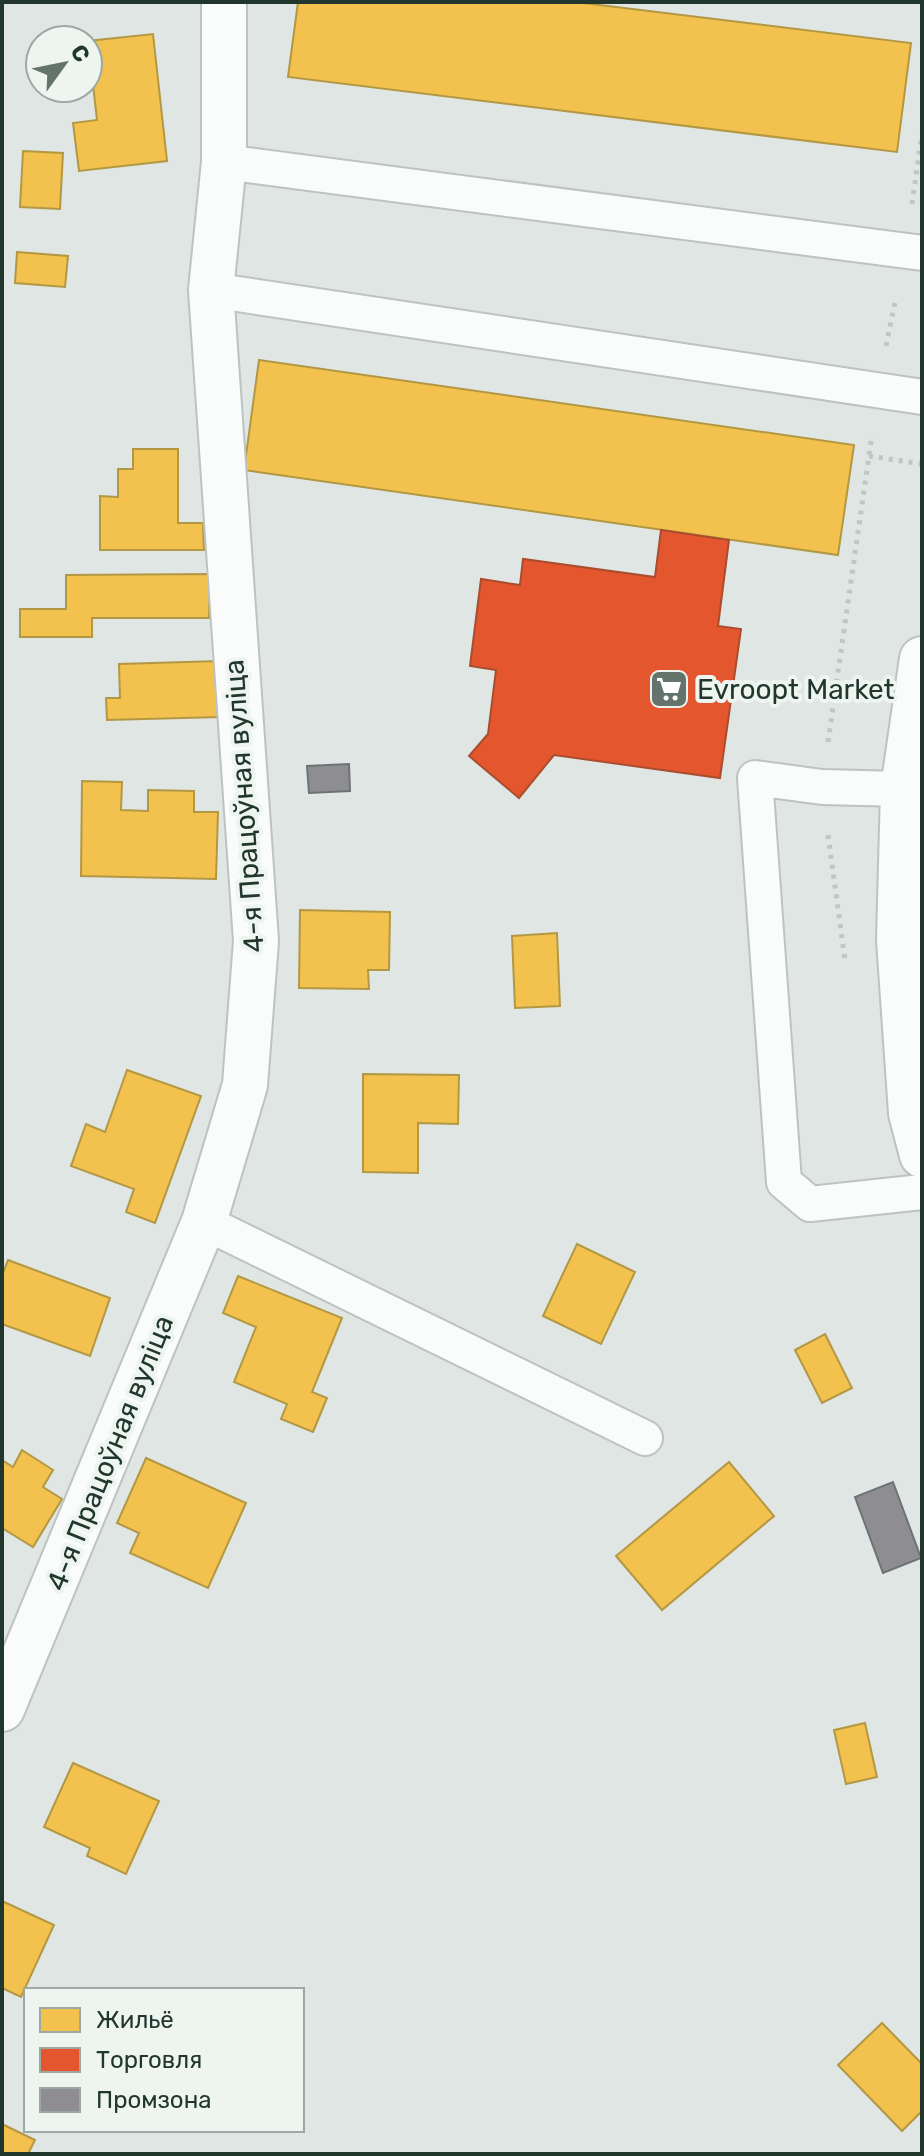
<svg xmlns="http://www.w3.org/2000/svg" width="924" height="2156" viewBox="0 0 924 2156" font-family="Rubik,sans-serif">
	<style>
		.homes { fill: #f2c14e; stroke: #b39844; stroke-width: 2 }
		.shops { fill: #e4572e; stroke: #aa4d2e; stroke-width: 2 }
		.industry { fill: #8d8d92; stroke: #6d7374; stroke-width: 2 }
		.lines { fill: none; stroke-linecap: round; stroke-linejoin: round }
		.lane-casing { stroke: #bdc3c0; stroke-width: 38 }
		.street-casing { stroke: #bdc3c0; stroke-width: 48 }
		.secondary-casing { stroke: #bdc3c0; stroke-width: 48 }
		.path { stroke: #bfc7c3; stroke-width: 5; stroke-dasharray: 4 6; stroke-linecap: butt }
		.lane { stroke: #fafbfb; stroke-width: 34 }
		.street { stroke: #fafbfb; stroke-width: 44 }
		.secondary { stroke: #fafbfb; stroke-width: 44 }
		.labels { text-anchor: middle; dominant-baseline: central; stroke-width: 8; stroke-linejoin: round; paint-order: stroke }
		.poi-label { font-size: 28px; fill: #21372e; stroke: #eef5f1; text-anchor: start }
		.street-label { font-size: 28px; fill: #21372e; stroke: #eef5f1 }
	</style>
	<rect width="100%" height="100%" fill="#e0e6e3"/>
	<!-- homes -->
	<g class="homes">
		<polygon points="298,2 575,2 911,43 897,152 288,77"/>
		<polygon points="153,34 167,161 79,171 73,123 97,120 88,41"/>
		<polygon points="23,151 63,153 60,209 20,207"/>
		<polygon points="17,252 68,256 65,287 15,283"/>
		<polygon points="259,360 854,445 838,555 244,470"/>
		<polygon points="133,449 178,449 178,523 203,523 204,550 100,550 100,496 118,497 118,469 133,469"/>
		<polygon points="210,574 209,618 92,618 92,637 20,637 20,609 66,609 66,575"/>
		<polygon points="219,661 221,717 107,720 106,698 120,698 119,664"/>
		<polygon points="82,781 122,782 121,810 148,811 148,790 194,791 194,812 218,812 216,879 81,876"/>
		<polygon points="300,910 390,912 389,970 368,970 369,989 299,988"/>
		<polygon points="557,933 560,1006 515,1008 512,936"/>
		<polygon points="127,1070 201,1096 155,1223 126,1212 134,1189 71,1166 86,1124 105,1132"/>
		<polygon points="363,1074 459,1075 458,1124 418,1123 418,1173 363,1172"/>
		<polygon points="577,1244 635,1272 601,1344 543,1316"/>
		<polygon points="8,1260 110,1298 90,1356 2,1324 2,1276"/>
		<polygon points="238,1276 342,1318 312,1392 327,1398 313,1432 281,1419 287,1404 234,1382 256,1327 223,1313"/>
		<polygon points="825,1334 852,1388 822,1403 795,1350"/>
		<polygon points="22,1450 53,1470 43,1487 62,1499 33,1547 2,1528 2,1460 13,1467"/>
		<polygon points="146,1458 246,1503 208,1588 130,1553 139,1533 117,1523"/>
		<polygon points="729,1462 774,1516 662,1610 616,1556"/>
		<polygon points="865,1723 877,1777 846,1784 834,1730"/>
		<polygon points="73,1763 159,1801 126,1874 87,1856 90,1848 44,1827"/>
		<polygon points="2,1901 54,1925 21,1997 2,1988"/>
		<polygon points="882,2023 922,2064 922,2111 902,2131 838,2065"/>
		<polygon points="2,2124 35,2140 28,2154 2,2154"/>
	</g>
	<!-- shops -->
	<polygon class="shops" points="661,530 729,540 718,626 741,629 720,778 554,755 519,798 469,756 488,734 496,670 470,666 481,579 520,585 523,559 655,577"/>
	<!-- industry -->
	<g class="industry">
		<polygon points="349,764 350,791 309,793 307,766"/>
		<polygon points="893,1482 921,1558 883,1573 855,1497"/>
	</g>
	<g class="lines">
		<!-- lane casing -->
		<g class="lane-casing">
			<g id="lane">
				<polyline points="224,162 922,253"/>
				<polyline points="211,290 922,397"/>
				<polyline points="903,789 822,787 755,778 784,1182 810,1204 922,1192"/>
				<polyline points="204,1222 645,1438"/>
			</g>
		</g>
		<!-- street casing -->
		<g class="street-casing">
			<polyline id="street" points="2,1709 204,1222 245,1085 256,941 211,290 224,162 224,2"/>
		</g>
		<!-- secondary casing -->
		<g class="secondary-casing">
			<polyline id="secondary" points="922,659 903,789 899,940 911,1113 922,1155"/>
		</g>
		<!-- path -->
		<g class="path">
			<polyline points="912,204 922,134"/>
			<polyline points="886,346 896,297"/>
			<polyline points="869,456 922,464"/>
			<polyline points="828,742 872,435"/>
			<polyline points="828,835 845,960"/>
		</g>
		<!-- lane -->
		<use href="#lane" class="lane"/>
		<!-- street -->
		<use href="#street" class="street"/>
		<!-- secondary -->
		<use href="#secondary" class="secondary"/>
	</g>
	<!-- icons -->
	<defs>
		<g id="supermarket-square" transform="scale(2)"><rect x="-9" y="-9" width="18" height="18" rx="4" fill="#64746d" stroke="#eef5f1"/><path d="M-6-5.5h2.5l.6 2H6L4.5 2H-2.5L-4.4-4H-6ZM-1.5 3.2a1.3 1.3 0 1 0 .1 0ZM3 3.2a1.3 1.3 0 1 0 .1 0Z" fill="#fff"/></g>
	</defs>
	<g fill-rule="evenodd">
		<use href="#supermarket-square" x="669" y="689"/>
	</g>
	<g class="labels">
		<!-- poi labels -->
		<g class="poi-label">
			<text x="697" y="689">Evroopt Market</text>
		</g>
		<!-- street labels -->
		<g class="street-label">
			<text transform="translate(244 806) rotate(-94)">4-я Працоўная вуліца</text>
			<text transform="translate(110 1453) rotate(-68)">4-я Працоўная вуліца</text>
		</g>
	</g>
	<!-- border -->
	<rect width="924" height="2156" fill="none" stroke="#21372e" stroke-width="8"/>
	<!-- legend -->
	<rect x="24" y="1988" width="280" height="144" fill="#eef5f1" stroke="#9ca9a3" stroke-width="2"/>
	<rect x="40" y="2008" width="40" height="24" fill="#f2c14e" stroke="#9ca9a3" stroke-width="2"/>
	<text x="96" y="2028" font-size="24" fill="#21372e">Жильё</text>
	<rect x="40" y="2048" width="40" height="24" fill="#e4572e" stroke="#9ca9a3" stroke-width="2"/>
	<text x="96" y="2068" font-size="24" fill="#21372e">Торговля</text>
	<rect x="40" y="2088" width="40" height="24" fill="#8d8d92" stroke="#9ca9a3" stroke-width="2"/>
	<text x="96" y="2108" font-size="24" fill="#21372e">Промзона</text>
	<!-- north arrow -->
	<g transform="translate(64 64) rotate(57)"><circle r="38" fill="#eef5f1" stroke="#9ca9a3" stroke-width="2"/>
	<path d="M0-6L14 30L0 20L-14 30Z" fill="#64746d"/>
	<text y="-12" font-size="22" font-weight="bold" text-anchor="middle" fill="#21372e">С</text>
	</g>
</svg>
